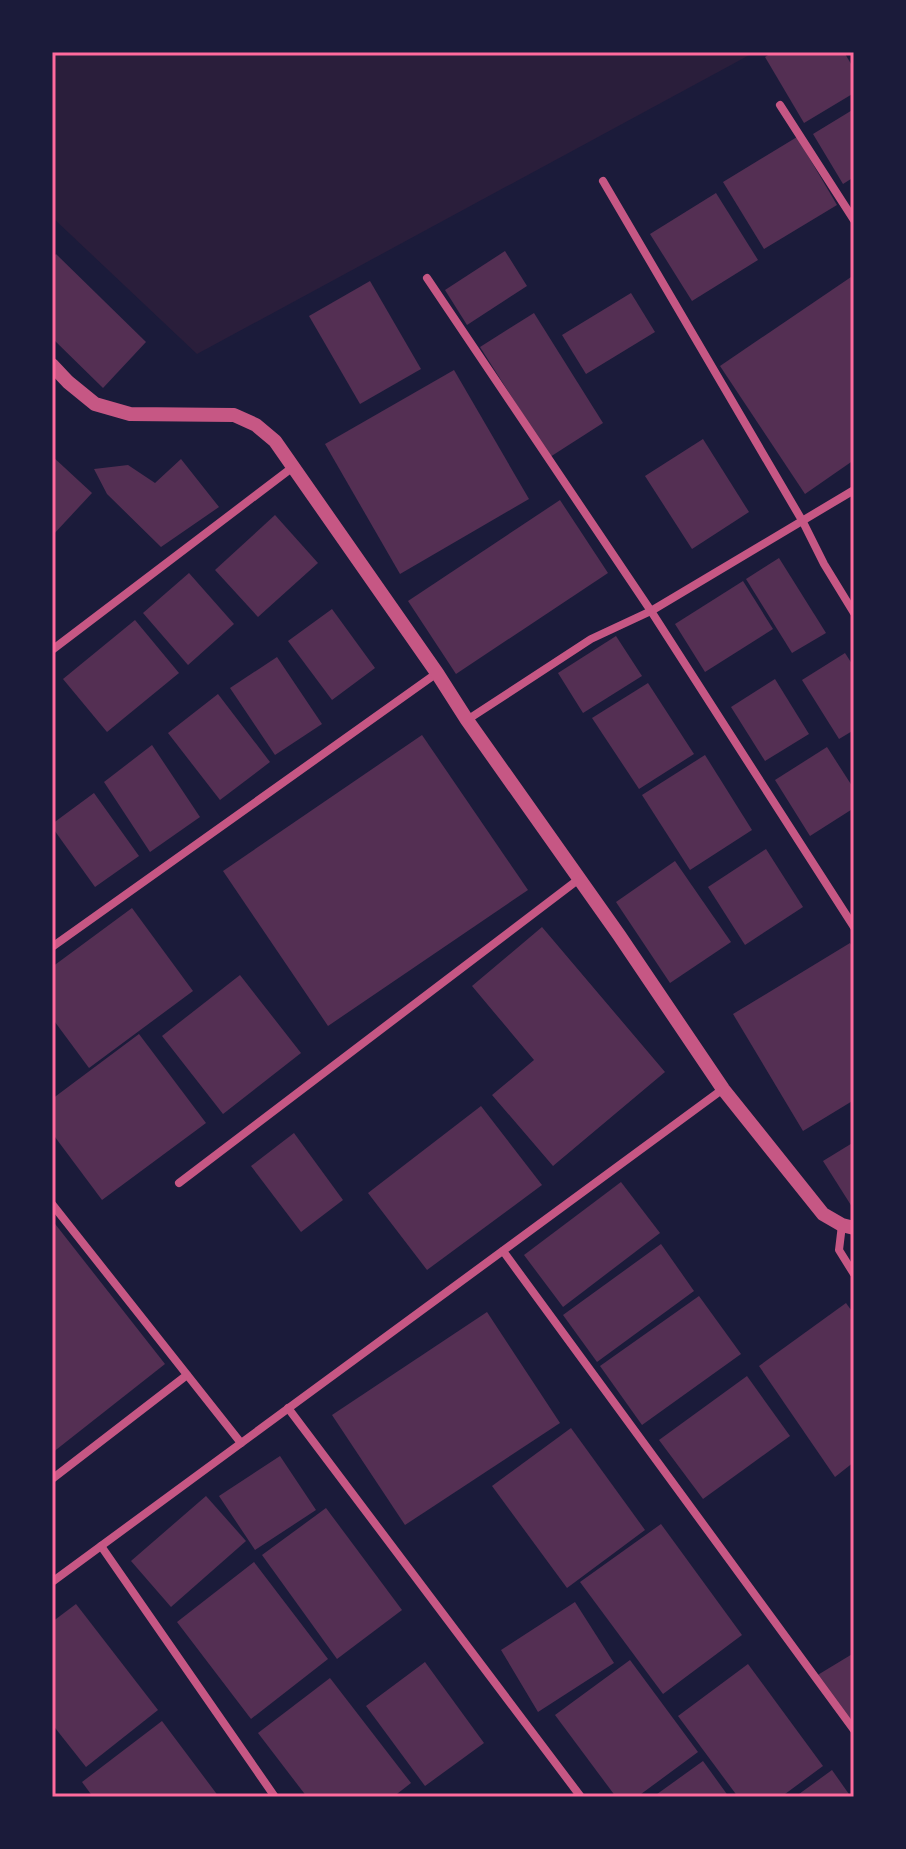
<svg xmlns="http://www.w3.org/2000/svg" width="906" height="1849" viewBox="0 0 906 1849" font-family="'Asap Condensed',sans-serif">
	<style>
		.green { fill: #2a1e3b }
		.building { fill: #542f53 }
		.lines { fill: none; stroke-linecap: round; stroke-linejoin: round }
		.minor { stroke: #c65784; stroke-width: 8 }
		.tertiary { stroke: #c65784; stroke-width: 14 }
		.neatline { fill: none; stroke: #ff6b9d; stroke-width: 3 }
	</style>
	<rect width="100%" height="100%" fill="#1b1b3a"/>
	<!-- green -->
	<polygon class="green" points="52,52 755,52 197,354 52,217"/>
	<!-- building -->
	<g class="building">
		<polygon points="773,52 844,52 854,69 854,93 804,123 765,57"/>
		<polygon points="854,109 854,177 843,184 813,134"/>
		<polygon points="797,137 837,205 764,249 723,182"/>
		<polygon points="716,193 758,260 692,301 650,234"/>
		<polygon points="505,251 527,286 467,325 445,290"/>
		<polygon points="56,254 146,342 103,388 52,338 52,259"/>
		<polygon points="854,275 854,460 805,494 720,366"/>
		<polygon points="370,281 421,369 360,404 309,316"/>
		<polygon points="631,293 655,332 586,374 562,335"/>
		<polygon points="534,313 603,423 550,457 480,347"/>
		<polygon points="454,370 529,499 400,574 325,444"/>
		<polygon points="703,439 749,512 692,549 645,476"/>
		<polygon points="52,456 92,493 52,536"/>
		<polygon points="181,459 219,507 161,547 107,494 94,469 128,465 155,483"/>
		<polygon points="560,500 608,573 456,674 408,601"/>
		<polygon points="275,515 318,563 258,617 215,570"/>
		<polygon points="779,558 826,633 792,653 746,579"/>
		<polygon points="189,573 234,624 188,665 143,613"/>
		<polygon points="743,581 773,629 705,672 675,624"/>
		<polygon points="332,609 375,668 332,700 288,641"/>
		<polygon points="135,620 179,673 107,732 63,679"/>
		<polygon points="616,636 642,676 583,713 558,673"/>
		<polygon points="845,653 854,667 854,730 839,739 802,680"/>
		<polygon points="277,657 322,724 275,755 230,688"/>
		<polygon points="775,679 809,734 765,761 731,707"/>
		<polygon points="648,683 694,754 639,789 592,718"/>
		<polygon points="218,694 270,762 220,800 168,733"/>
		<polygon points="422,735 528,890 328,1026 223,871"/>
		<polygon points="152,745 200,817 150,852 104,782"/>
		<polygon points="827,747 854,789 854,808 810,836 775,780"/>
		<polygon points="705,755 752,830 690,870 642,795"/>
		<polygon points="94,793 139,856 95,887 52,827 52,824"/>
		<polygon points="766,849 803,907 745,945 708,887"/>
		<polygon points="675,861 731,942 670,983 616,902"/>
		<polygon points="132,908 193,991 89,1068 52,1018 52,967"/>
		<polygon points="542,927 665,1072 553,1166 492,1095 534,1060 472,986"/>
		<polygon points="850,943 854,950 854,1100 803,1131 733,1014"/>
		<polygon points="240,975 301,1053 223,1114 162,1036"/>
		<polygon points="139,1034 206,1123 102,1200 52,1133 52,1099"/>
		<polygon points="481,1106 542,1185 427,1270 368,1193"/>
		<polygon points="294,1133 343,1200 301,1232 251,1166"/>
		<polygon points="854,1142 854,1210 823,1161"/>
		<polygon points="621,1182 660,1233 563,1307 524,1255"/>
		<polygon points="52,1220 165,1364 52,1453"/>
		<polygon points="661,1244 694,1291 597,1362 563,1315"/>
		<polygon points="699,1296 741,1354 642,1425 600,1366"/>
		<polygon points="846,1303 854,1314 854,1462 835,1477 759,1366"/>
		<polygon points="487,1312 560,1423 405,1525 332,1415"/>
		<polygon points="747,1376 790,1436 703,1499 659,1440"/>
		<polygon points="571,1428 645,1530 567,1588 492,1486"/>
		<polygon points="280,1456 316,1510 255,1550 219,1496"/>
		<polygon points="206,1496 246,1541 171,1607 131,1561"/>
		<polygon points="326,1508 402,1610 337,1659 262,1555"/>
		<polygon points="661,1524 742,1635 663,1694 580,1582"/>
		<polygon points="254,1562 328,1659 251,1719 177,1622"/>
		<polygon points="575,1602 614,1663 538,1712 501,1650"/>
		<polygon points="76,1604 158,1710 86,1767 52,1724 52,1622"/>
		<polygon points="854,1653 854,1728 816,1676"/>
		<polygon points="630,1660 698,1752 637,1797 616,1797 555,1715"/>
		<polygon points="425,1662 484,1743 425,1786 366,1706"/>
		<polygon points="748,1664 823,1766 781,1797 738,1797 678,1716"/>
		<polygon points="330,1678 411,1783 393,1797 307,1797 258,1733"/>
		<polygon points="162,1721 219,1797 93,1797 82,1782"/>
		<polygon points="703,1761 729,1797 653,1797"/>
		<polygon points="832,1770 851,1797 795,1797"/>
	</g>
	<g class="lines">
		<!-- minor -->
		<g class="minor">
			<polyline points="780,105 854,220"/>
			<polyline points="603,181 803,522 824,564 854,613"/>
			<polyline points="427,278 651,611 854,927"/>
			<polyline points="52,650 293,467"/>
			<polyline points="467,720 591,639 651,611 854,490"/>
			<polyline points="52,947 437,673"/>
			<polyline points="179,1183 579,879"/>
			<polyline points="52,1204 241,1443"/>
			<polyline points="842,1225 839,1250 854,1274"/>
			<polyline points="503,1251 854,1730"/>
			<polyline points="288,1408 581,1797"/>
			<polyline points="52,1479 187,1375"/>
			<polyline points="101,1546 275,1797"/>
			<polyline points="52,1582 723,1089"/>
		</g>
		<!-- tertiary -->
		<polyline class="tertiary" points="52,365 68,382 95,404 130,414 234,415 256,425 275,441 437,673 467,720 619,935 723,1089 823,1214 842,1225 854,1228"/>
	</g>
	<!-- border -->
	<rect width="906" height="1849" fill="none" stroke="#1b1b3a" stroke-width="108"/>
	<rect x="54" y="54" width="798" height="1741" class="neatline"/>
</svg>
